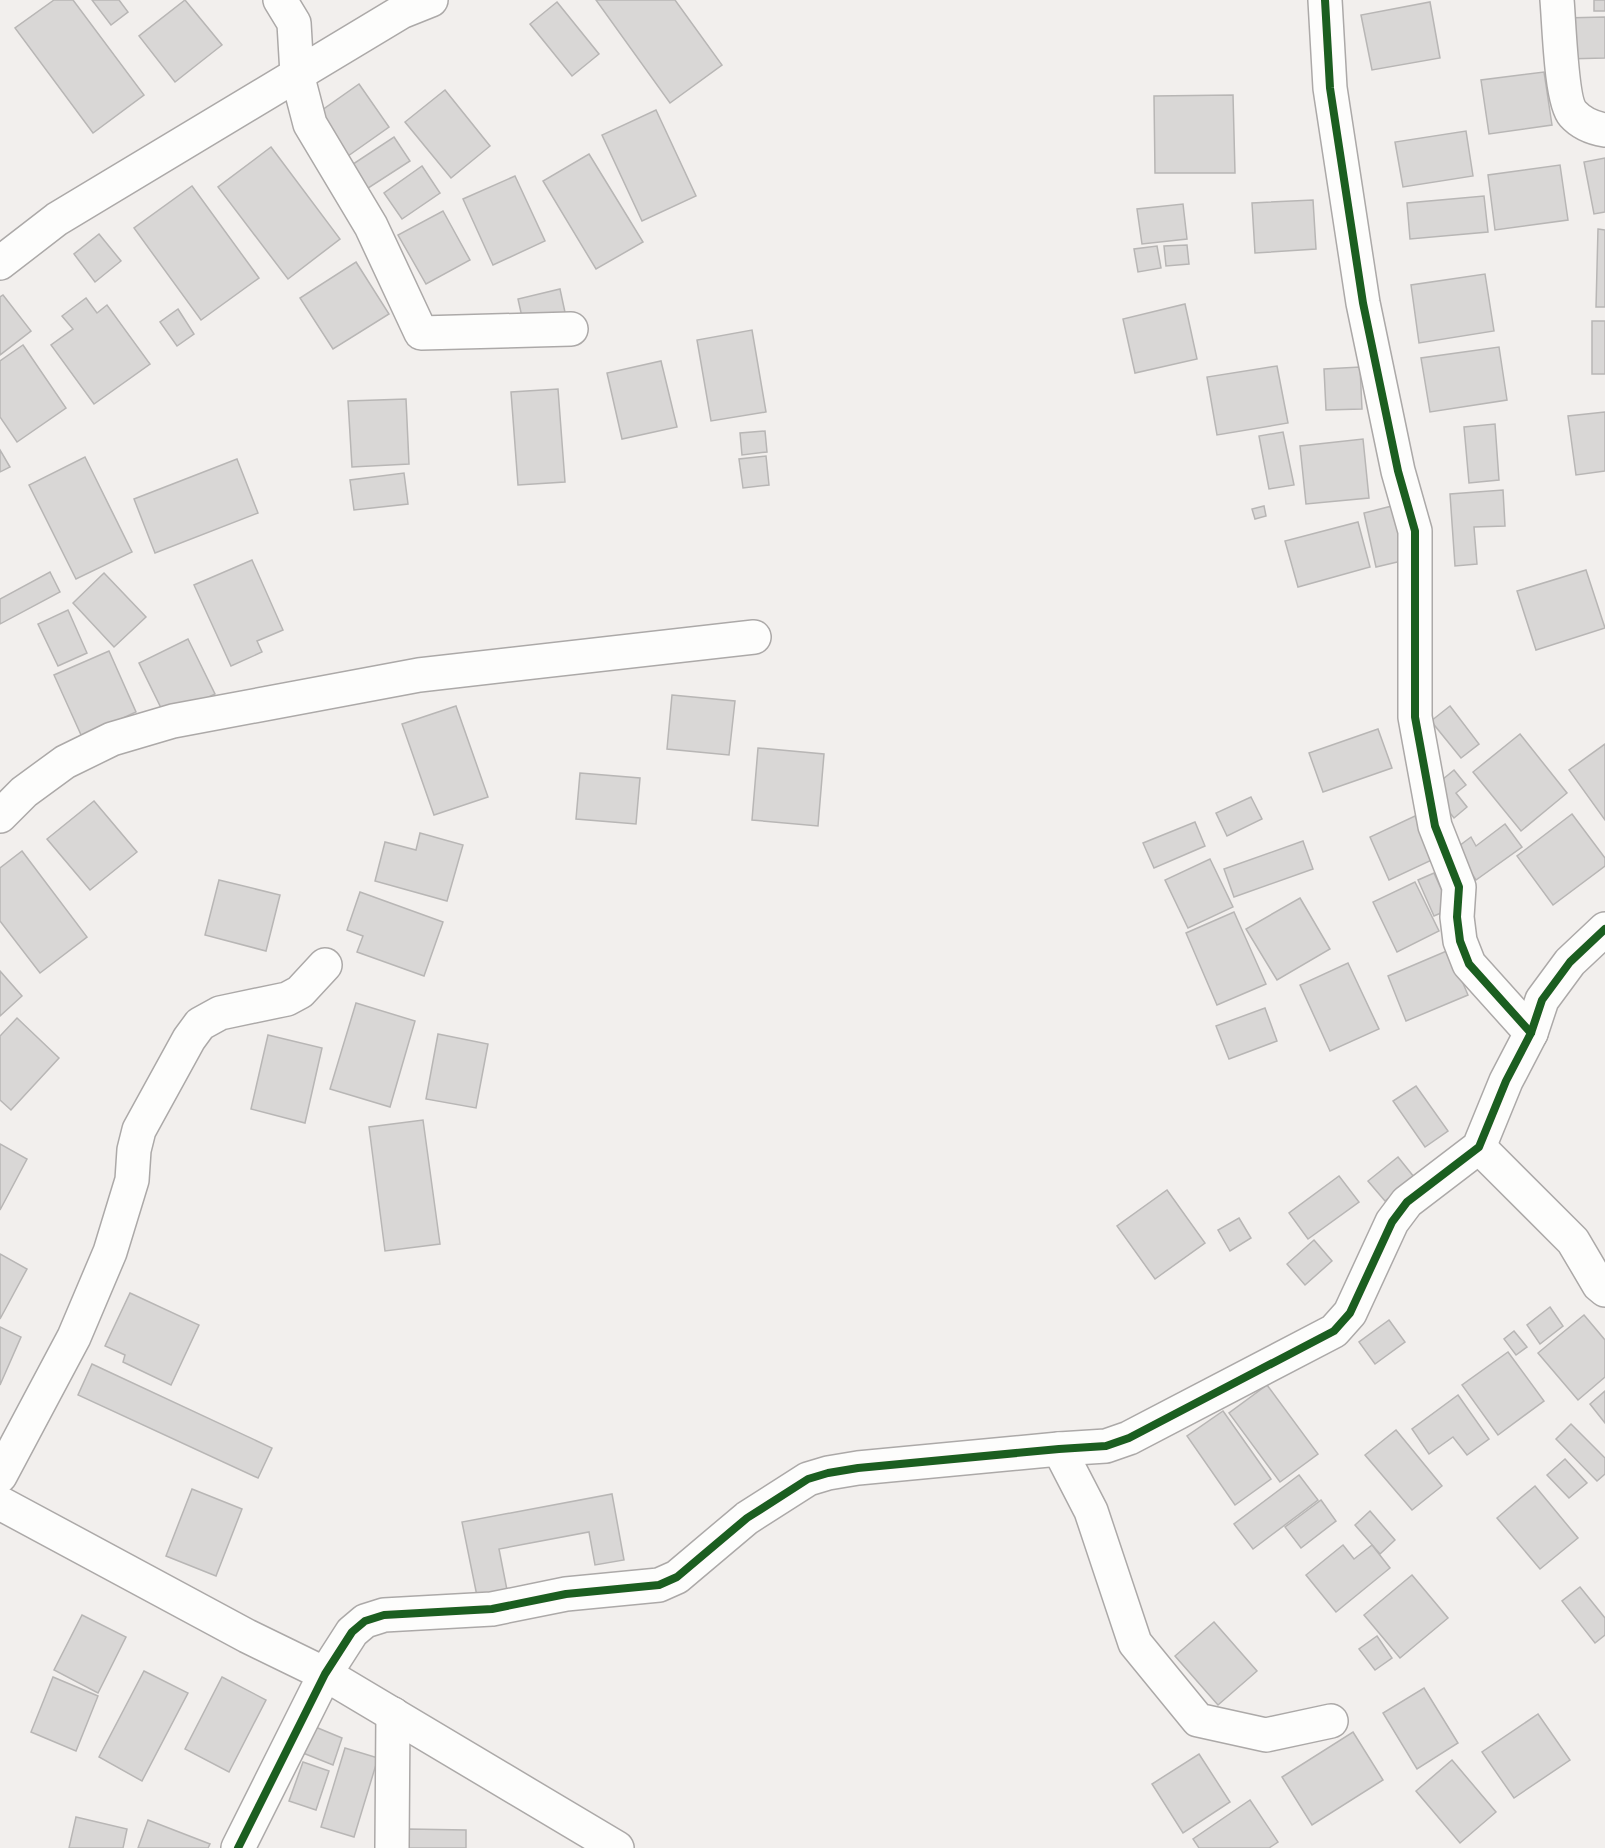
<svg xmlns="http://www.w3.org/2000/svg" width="1605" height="1848" viewBox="0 0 1605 1848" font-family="'Alegreya Sans',sans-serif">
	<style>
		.building { fill: #d9d7d6; stroke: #b8b6b5; stroke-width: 1.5 }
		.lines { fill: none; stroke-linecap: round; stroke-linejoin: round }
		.street-casing { stroke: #aca9a8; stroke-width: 36 }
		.secondary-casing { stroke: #aca9a8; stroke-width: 36 }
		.street { stroke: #fdfdfc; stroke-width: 33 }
		.secondary { stroke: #fdfdfc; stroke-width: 33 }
		.cycleway-casing { stroke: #fffbfb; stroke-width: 11 }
		.cycleway { stroke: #1b5e20; stroke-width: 8 }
	</style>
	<rect width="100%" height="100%" fill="#f2efed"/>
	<!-- building -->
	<g class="building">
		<polygon points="54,0 73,0 144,95 93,133 15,28"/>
		<polygon points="92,0 119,0 128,12 111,25"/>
		<polygon points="185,0 222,45 175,82 139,36"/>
		<polygon points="596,0 675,0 722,65 670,103"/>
		<rect x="1594" y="0" width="11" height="11"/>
		<polygon points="557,2 599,54 572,76 530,24"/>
		<polygon points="1430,2 1440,58 1372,70 1361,15"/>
		<polygon points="1605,17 1605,58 1565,59 1563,18"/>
		<polygon points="1544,72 1552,125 1489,134 1481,80"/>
		<polygon points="359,84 389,127 348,156 318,113"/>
		<polygon points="445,90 490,146 451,178 405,122"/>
		<polygon points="1233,95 1235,173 1155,173 1154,96"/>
		<polygon points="656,110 696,196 642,221 602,135"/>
		<polygon points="1466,131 1473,176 1403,187 1395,142"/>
		<polygon points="394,137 410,161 359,194 344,170"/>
		<polygon points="271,147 340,239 288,279 218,187"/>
		<polygon points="589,154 643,242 596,269 543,181"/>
		<polygon points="1605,158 1605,212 1594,214 1584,162"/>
		<polygon points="1560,165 1568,220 1495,230 1488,175"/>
		<polygon points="422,166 440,193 402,219 384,193"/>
		<polygon points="515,176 545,241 493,265 463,199"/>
		<polygon points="192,186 259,278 201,320 134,228"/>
		<polygon points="1484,196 1488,232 1410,239 1407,203"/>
		<polygon points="1313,200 1316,249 1255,253 1252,203"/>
		<polygon points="1183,204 1187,239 1142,244 1137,209"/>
		<polygon points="443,211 470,260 426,284 398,235"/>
		<polygon points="1598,229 1605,230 1605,307 1596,307"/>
		<polygon points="99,234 121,261 95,282 74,254"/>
		<polygon points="1187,245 1189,264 1166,266 1164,246"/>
		<polygon points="1157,246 1161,268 1138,272 1134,249"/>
		<polygon points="356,262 389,314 333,349 300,298"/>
		<polygon points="1485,274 1494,331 1419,343 1411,285"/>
		<polygon points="560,289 566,317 524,326 518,299"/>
		<polygon points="3,295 31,331 0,355 0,297"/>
		<polygon points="86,298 97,313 107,305 150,364 94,404 51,345 73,329 62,316"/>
		<polygon points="1185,304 1197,359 1135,373 1123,319"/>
		<polygon points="178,309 194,334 177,346 160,322"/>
		<rect x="1592" y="321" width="13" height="53"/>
		<polygon points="752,330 766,412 711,421 697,340"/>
		<polygon points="23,345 66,408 17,442 0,417 0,361"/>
		<polygon points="1499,347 1507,400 1430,412 1421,358"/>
		<polygon points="661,361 677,427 622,439 607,373"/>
		<polygon points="1277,366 1288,423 1217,435 1207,377"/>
		<polygon points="1360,367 1362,409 1326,410 1324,369"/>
		<polygon points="558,389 565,482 518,485 511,392"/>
		<polygon points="406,399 409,464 352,467 348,401"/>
		<polygon points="1605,412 1605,471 1576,475 1568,416"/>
		<polygon points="1495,424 1499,480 1469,483 1464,427"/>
		<polygon points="765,431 767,452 742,455 740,433"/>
		<polygon points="1283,432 1294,485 1269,489 1259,436"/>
		<polygon points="1363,439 1369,498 1306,504 1300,446"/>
		<polygon points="0,450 10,467 0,472"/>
		<polygon points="766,456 769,485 743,488 739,459"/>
		<polygon points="85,457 132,552 76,579 29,485"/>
		<polygon points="237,459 258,513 155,553 134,499"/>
		<polygon points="404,473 408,504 354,510 350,480"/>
		<polygon points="1503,490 1505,526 1474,527 1477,564 1455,566 1450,494"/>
		<polygon points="1264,506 1266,516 1255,519 1252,509"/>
		<polygon points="1392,506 1406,560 1376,567 1364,513"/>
		<polygon points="1358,522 1370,567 1298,587 1285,541"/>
		<polygon points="252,560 283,630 257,641 262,652 231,666 194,585"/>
		<polygon points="1586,570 1605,628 1536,650 1517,591"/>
		<polygon points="50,572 60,592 0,624 0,599"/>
		<polygon points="104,573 146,617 114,647 73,603"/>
		<polygon points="68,610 87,653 58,666 38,624"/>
		<polygon points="188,639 215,694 166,718 139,663"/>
		<polygon points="109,651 136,712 82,737 54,675"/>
		<polygon points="672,695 735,701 729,755 667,749"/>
		<polygon points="456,706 488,797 434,815 402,724"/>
		<polygon points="1450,706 1479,744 1461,758 1431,721"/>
		<polygon points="1378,729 1392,768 1323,792 1309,753"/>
		<polygon points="1520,734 1567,793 1521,831 1473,772"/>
		<polygon points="1605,744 1605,820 1569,770"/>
		<polygon points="758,748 824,754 818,826 752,820"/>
		<polygon points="1454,770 1466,785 1456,793 1467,807 1454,818 1431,789"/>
		<polygon points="580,773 640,778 636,824 576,819"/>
		<polygon points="1251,797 1262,819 1227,836 1216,813"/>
		<polygon points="94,801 137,852 90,890 47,839"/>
		<polygon points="1572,814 1605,858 1605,866 1553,905 1517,856"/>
		<polygon points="1415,816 1434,859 1389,880 1370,837"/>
		<polygon points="1195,822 1205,846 1154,868 1143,843"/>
		<polygon points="1505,824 1522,847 1476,880 1455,849 1471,837 1476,846"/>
		<polygon points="420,833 463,845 447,901 375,881 385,842 416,850"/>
		<polygon points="1303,841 1313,869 1234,897 1224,869"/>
		<polygon points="22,851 87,937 40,973 0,921 0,868"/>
		<polygon points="1210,859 1233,907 1188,928 1165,880"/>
		<polygon points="1434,873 1450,909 1434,916 1418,880"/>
		<polygon points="219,880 280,895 266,951 205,935"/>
		<polygon points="1415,882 1439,931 1397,952 1373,902"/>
		<polygon points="360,892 443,922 424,976 357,952 363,936 347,930"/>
		<polygon points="1300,898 1330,949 1277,980 1246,929"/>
		<polygon points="1234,912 1266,984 1217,1005 1186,933"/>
		<polygon points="1449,950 1468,995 1406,1021 1388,976"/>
		<polygon points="1348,963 1379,1029 1330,1051 1300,985"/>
		<polygon points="0,971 22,996 0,1016"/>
		<polygon points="356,1003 415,1021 390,1107 330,1089"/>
		<polygon points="1265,1008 1277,1041 1229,1059 1216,1026"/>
		<polygon points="17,1018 59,1058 11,1110 0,1100 0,1036"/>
		<polygon points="438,1034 488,1044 476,1108 426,1099"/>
		<polygon points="268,1035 322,1048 305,1123 251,1109"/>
		<polygon points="1416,1086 1448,1131 1425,1147 1393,1101"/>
		<polygon points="423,1120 440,1244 385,1251 369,1127"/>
		<polygon points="0,1144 27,1159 0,1210"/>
		<polygon points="1398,1157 1414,1177 1385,1201 1368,1181"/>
		<polygon points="1339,1176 1359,1202 1308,1239 1289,1213"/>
		<polygon points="1167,1190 1205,1243 1155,1279 1117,1226"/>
		<polygon points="1239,1218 1251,1238 1230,1251 1218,1230"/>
		<polygon points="1314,1240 1332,1261 1305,1285 1287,1264"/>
		<polygon points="0,1254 27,1269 0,1319"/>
		<polygon points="130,1293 199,1325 171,1385 123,1362 125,1355 105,1346"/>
		<polygon points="1550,1307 1563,1326 1540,1344 1527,1325"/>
		<polygon points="1584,1315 1605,1340 1605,1377 1578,1400 1538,1353"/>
		<polygon points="1389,1320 1405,1342 1375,1364 1359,1342"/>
		<polygon points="0,1327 21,1337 0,1385"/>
		<polygon points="1514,1331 1527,1347 1516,1355 1504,1339"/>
		<polygon points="1508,1352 1544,1401 1498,1435 1462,1385"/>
		<polygon points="92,1364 272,1448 258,1478 78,1395"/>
		<polygon points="1267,1385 1318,1454 1280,1482 1229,1413"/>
		<polygon points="1605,1391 1605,1423 1590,1404"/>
		<polygon points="1458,1395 1489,1439 1467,1455 1453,1437 1429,1454 1412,1429"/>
		<polygon points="1223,1411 1271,1479 1235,1505 1187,1436"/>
		<polygon points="1571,1424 1605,1458 1605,1474 1597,1481 1556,1439"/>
		<polygon points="1396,1430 1442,1486 1412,1510 1365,1455"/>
		<polygon points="1565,1459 1587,1483 1569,1498 1547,1475"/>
		<polygon points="1299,1475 1318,1500 1253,1549 1234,1524"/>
		<polygon points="1535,1486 1578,1538 1540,1569 1497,1518"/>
		<polygon points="192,1489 242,1509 216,1576 166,1556"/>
		<polygon points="612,1494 624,1560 595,1565 589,1532 499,1549 507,1590 477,1596 462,1522"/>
		<polygon points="1321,1500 1336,1521 1301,1548 1285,1527"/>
		<polygon points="1370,1511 1395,1540 1380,1554 1355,1525"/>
		<polygon points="1343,1545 1354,1559 1372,1545 1390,1568 1336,1612 1306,1575"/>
		<polygon points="1412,1575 1448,1618 1400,1658 1364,1615"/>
		<polygon points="1580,1587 1605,1618 1605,1635 1595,1643 1562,1601"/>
		<polygon points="82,1615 126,1637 98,1693 54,1670"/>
		<polygon points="1214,1622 1257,1671 1218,1705 1175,1656"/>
		<polygon points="1377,1636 1392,1658 1375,1670 1359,1649"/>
		<polygon points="144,1671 188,1693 142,1781 99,1757"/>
		<polygon points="53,1677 98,1696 76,1751 31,1732"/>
		<polygon points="222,1677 266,1700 229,1772 185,1749"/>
		<polygon points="1424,1688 1458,1743 1417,1769 1383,1713"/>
		<polygon points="1538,1714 1570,1760 1514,1798 1482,1752"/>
		<polygon points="313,1726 342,1738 333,1765 303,1753"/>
		<polygon points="1353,1732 1383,1780 1312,1825 1282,1777"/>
		<polygon points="345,1748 378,1758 354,1837 321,1827"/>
		<polygon points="1199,1754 1230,1802 1183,1833 1152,1784"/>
		<polygon points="1452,1760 1496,1812 1460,1843 1416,1791"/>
		<polygon points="303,1762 329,1771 316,1810 289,1801"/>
		<polygon points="1250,1800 1278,1842 1269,1848 1199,1848 1193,1839"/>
		<polygon points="76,1817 127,1829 123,1848 69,1848"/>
		<polygon points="148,1820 210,1844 208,1848 138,1848"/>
		<polygon points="409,1829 466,1830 466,1848 409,1848"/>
	</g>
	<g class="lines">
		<!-- street casing -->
		<g class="street-casing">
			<g id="street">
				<polyline points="280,0 294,23 297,74 310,124 371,226 421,333 571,329"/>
				<polyline points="1325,0 1330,88 1363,303 1398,471 1415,531 1415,717 1435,826 1459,887 1457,917 1460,941 1469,964 1531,1033"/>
				<path d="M 1557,0 C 1559,21 1561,101 1573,114 C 1582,124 1593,128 1605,130"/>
				<polyline points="0,263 57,219 401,12 431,0"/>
				<polyline points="0,816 24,792 65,762 112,739 173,721 419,675 754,637"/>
				<polyline points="1479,1147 1573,1241 1599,1285 1605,1290"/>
				<polyline points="1059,1449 1091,1511 1135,1643 1198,1720 1266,1735 1331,1721"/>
				<polyline points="0,1476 74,1337 110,1252 132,1180 134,1150 139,1130 189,1039 200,1024 220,1013 287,999 300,992 325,965"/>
				<polyline points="238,1848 325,1674 352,1632 365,1621 384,1615 492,1609 566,1594 659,1585 677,1577 747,1518 808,1479 828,1473 858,1468 1059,1449 1106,1446 1129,1438 1334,1331 1350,1313 1392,1222 1407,1202 1479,1147 1506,1081 1531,1033 1542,1000 1570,962 1605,929"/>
				<polyline points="392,1848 393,1714"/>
			</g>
		</g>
		<!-- secondary casing -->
		<g class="secondary-casing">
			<polyline id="secondary" points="0,1503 247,1636 325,1674 617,1848"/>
		</g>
		<!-- street -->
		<use href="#street" class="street"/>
		<!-- secondary -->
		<use href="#secondary" class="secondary"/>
		<!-- cycleway casing -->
		<g class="cycleway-casing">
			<g id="cycleway">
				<polyline points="1325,0 1330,88 1363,303 1398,471 1415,531 1415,717 1435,826 1459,887 1457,917 1460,941 1469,964 1531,1033"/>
				<polyline points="238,1848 325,1674 352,1632 365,1621 384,1615 492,1609 566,1594 659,1585 677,1577 747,1518 808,1479 828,1473 858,1468 1059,1449 1106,1446 1129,1438 1334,1331 1350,1313 1392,1222 1407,1202 1479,1147 1506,1081 1531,1033 1542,1000 1570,962 1605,929"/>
			</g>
		</g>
		<!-- cycleway -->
		<use href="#cycleway" class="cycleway"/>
	</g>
</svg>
